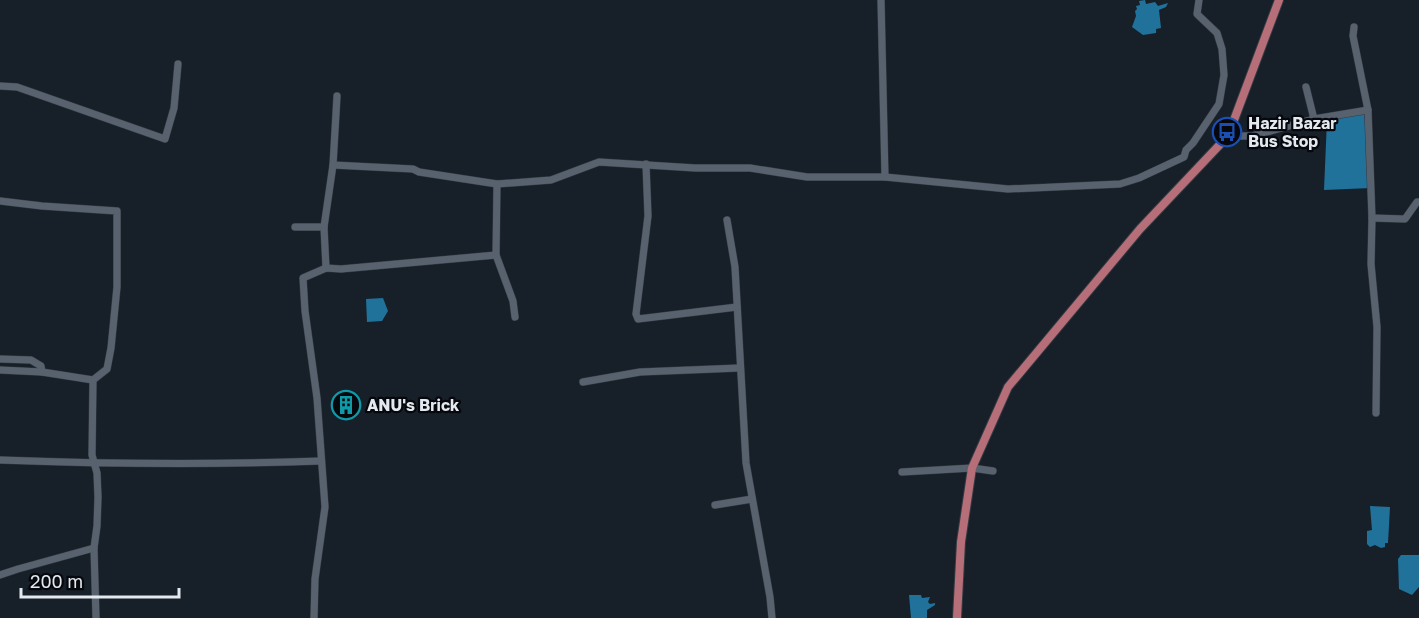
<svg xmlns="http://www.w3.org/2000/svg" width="1419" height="618" viewBox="0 0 1419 618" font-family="'Golos Text',sans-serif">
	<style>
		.water { fill: #21729a }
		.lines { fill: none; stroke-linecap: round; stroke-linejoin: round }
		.minor-casing { stroke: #343a42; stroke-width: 8 }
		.major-casing { stroke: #343a42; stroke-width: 10 }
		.minor { stroke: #58626e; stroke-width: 7 }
		.major { stroke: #b66f78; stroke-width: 8 }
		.labels { text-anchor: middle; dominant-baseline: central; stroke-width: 4.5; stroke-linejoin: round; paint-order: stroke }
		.poi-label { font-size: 16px; font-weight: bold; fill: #e4e9f0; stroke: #06080d; text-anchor: start }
	</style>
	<rect width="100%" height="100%" fill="#171f29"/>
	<!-- water -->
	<g class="water">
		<polygon points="1145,0 1146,4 1155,2 1158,6 1168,3 1166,7 1159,10 1161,28 1156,29 1156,33 1143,35 1132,27 1136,16 1135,11 1137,9 1136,6 1140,5 1139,1"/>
		<polygon points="1364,110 1371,188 1324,190 1327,120"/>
		<polygon points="383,298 388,311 382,321 367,322 366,299"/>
		<polygon points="1370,506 1390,507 1388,543 1385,543 1385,547 1381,548 1375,545 1370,547 1367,544 1367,531 1372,530"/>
		<polygon points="1401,555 1419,555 1419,587 1412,595 1399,589 1398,559"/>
		<polygon points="909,595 921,595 922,598 930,597 928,602 930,604 935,603 935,605 927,610 927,618 911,618"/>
	</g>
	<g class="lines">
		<!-- minor casing -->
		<g class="minor-casing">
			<g id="minor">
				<polyline points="881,0 885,177"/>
				<polyline points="1354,27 1353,36 1368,110 1372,218 1371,264 1377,327 1376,413"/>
				<polyline points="0,86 17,87 165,139 174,108 178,64"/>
				<polyline points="1306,87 1314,119 1368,110"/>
				<polyline points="1228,136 1252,136 1314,119"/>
				<polyline points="646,164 648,216 636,314 638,319 737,307"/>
				<polyline points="333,165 413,169 419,172 497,184 551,180 599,162 695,168 750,168 807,177 885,177 1008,189 1120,184 1139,178 1184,157 1186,150 1193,143 1219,104 1224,75 1222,49 1217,33 1197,14 1199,0"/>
				<polyline points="497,184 496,255 513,301 515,317"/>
				<polyline points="0,201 42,206 117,211 117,287 111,348 107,369 93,380 92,455 97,473 98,497 97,526 94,548 96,618"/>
				<polyline points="1372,218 1405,219 1417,202 1419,202"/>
				<polyline points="727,220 735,267 746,463 770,597 772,618"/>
				<polyline points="295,227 324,227"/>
				<polyline points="326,268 324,227 333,165 337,96"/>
				<polyline points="0,359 31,360 41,366 42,372"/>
				<polyline points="0,370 42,372 93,380"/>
				<polyline points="583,382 640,372 739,368"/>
				<path d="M 0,460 C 107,464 214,465 321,461"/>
				<polyline points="902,472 972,468 993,471"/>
				<polyline points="715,505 752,499"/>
				<polyline points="0,575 18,569 94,548"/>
				<polyline points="314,618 315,579 325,507 317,398 305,311 303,278 326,268 341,269 496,255"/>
			</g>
		</g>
		<!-- major casing -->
		<g class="major-casing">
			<polyline id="major" points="957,618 961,542 972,468 1008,387 1140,229 1228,136 1279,0"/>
		</g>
		<!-- minor -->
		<use href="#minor" class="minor"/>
		<!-- major -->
		<use href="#major" class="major"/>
	</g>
	<!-- icons -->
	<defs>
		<g id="bus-ring" transform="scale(1.5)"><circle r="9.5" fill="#06080d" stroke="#1a4fb4" stroke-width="1.5"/><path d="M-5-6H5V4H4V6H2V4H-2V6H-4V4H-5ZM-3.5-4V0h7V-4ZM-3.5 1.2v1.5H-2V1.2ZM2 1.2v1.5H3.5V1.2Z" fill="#1a4fb4"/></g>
		<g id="building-ring" transform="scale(1.5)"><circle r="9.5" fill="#06080d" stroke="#0f9aa8" stroke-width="1.5"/><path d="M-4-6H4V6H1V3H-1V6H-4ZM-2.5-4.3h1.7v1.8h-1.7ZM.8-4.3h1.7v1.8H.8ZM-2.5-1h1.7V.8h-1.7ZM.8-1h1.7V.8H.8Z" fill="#0f9aa8"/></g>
	</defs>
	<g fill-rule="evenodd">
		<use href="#bus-ring" x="1227" y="132"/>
		<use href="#building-ring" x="346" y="405"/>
	</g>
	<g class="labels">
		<!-- poi labels -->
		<g class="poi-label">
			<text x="1248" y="123">Hazir Bazar<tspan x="1248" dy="18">Bus Stop</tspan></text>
			<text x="367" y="405">ANU's Brick</text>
		</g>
	</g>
	<!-- scale -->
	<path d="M21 588v9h158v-9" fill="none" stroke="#e4e9f0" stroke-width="3"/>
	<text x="30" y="588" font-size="18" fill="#e4e9f0" stroke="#06080d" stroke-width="4.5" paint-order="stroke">200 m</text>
</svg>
